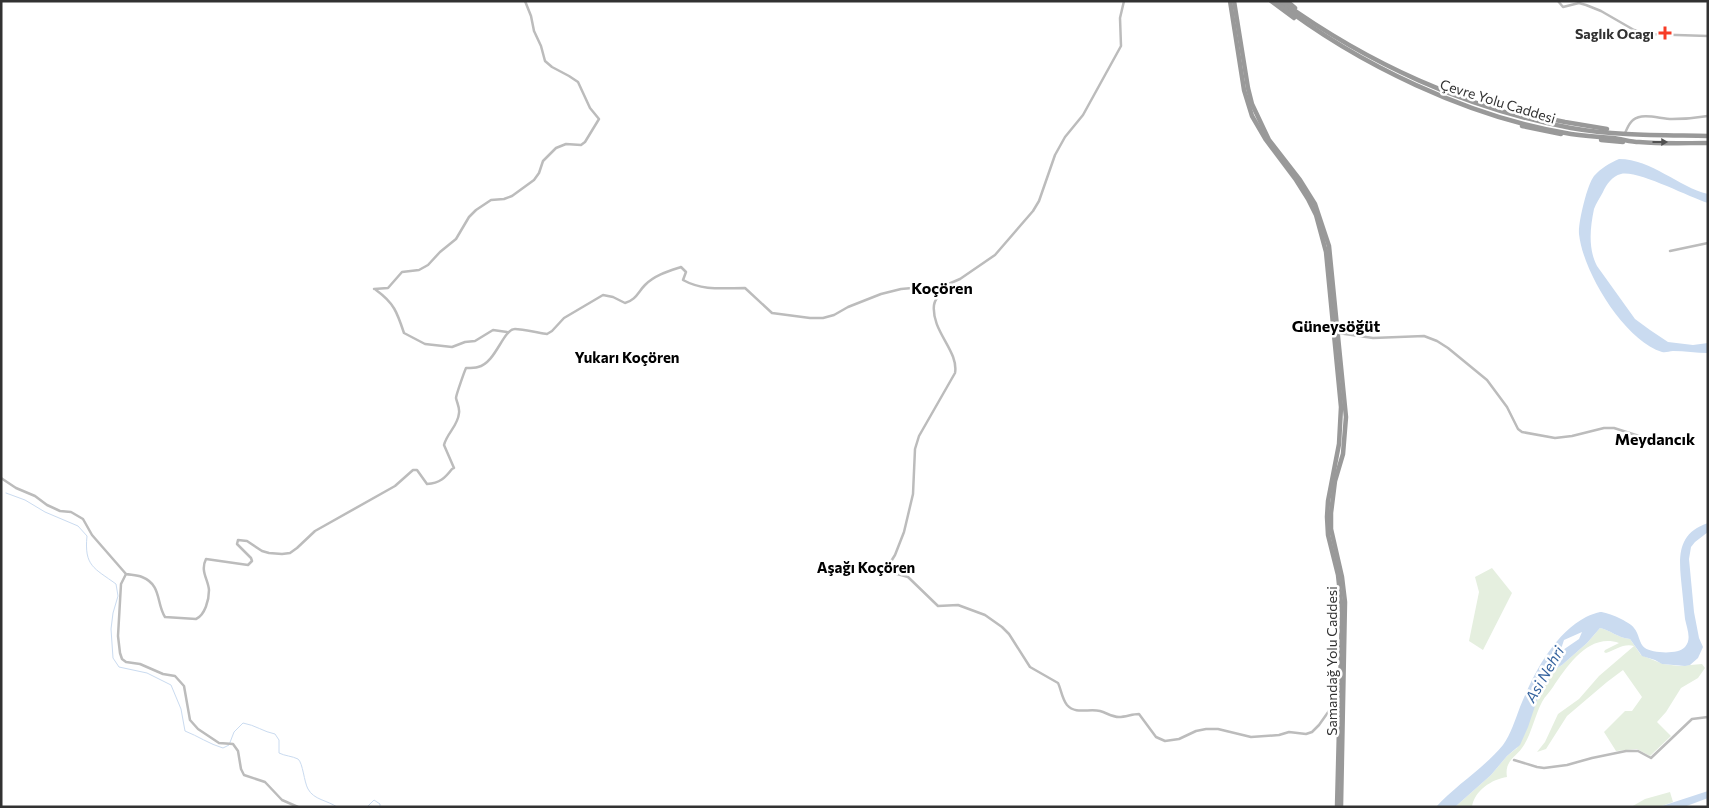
<svg xmlns="http://www.w3.org/2000/svg" width="1709" height="808" viewBox="0 0 1709 808" font-family="Commissioner,sans-serif">
	<style>
		.green { fill: #e5efdf }
		.water { fill: #cadbf0; fill-rule: evenodd }
		.lines { fill: none; stroke-linecap: round; stroke-linejoin: round }
		.stream { stroke: #cadbf0; stroke-width: 1 }
		.secondary { stroke: #bcbcbc; stroke-width: 2.5 }
		.highway { stroke: #999; stroke-width: 4.5 }
		.oneway { fill: #515151 }
		.poi-dot { fill: #f73b25; stroke: #fff; stroke-width: 2 }
		.labels { text-anchor: middle; dominant-baseline: central; stroke-width: 5; stroke-linejoin: round; paint-order: stroke }
		.poi-label { font-size: 14px; font-weight: bold; fill: #323232; stroke: #fff; text-anchor: end }
		.street-label { font-size: 14px; fill: #323232; stroke: #fff }
		.neighbourhood-label { font-size: 15px; font-weight: bold; fill: #000; stroke: #fff }
		.water-label { font-size: 15px; font-style: italic; fill: #35639e; stroke: #fff }
		.quarter-label { font-size: 16px; font-weight: bold; fill: #000; stroke: #fff }
	</style>
	<rect width="100%" height="100%" fill="#fff"/>
	<!-- green -->
	<g class="green">
		<polygon points="1492,568 1512,593 1483,650 1469,641 1479,592 1475,577"/>
		<path d="M 1600,628 C 1610,630 1618,638 1630,639 L 1641,655 L 1663,664 L 1679,666 L 1702,664 L 1705,668 L 1698,678 L 1681,688 L 1666,712 L 1657,722 L 1671,736 L 1650,756 L 1637,749 L 1616,751 L 1604,732 L 1625,711 L 1632,711 L 1642,697 L 1623,670 L 1607,682 L 1567,716 L 1546,749 L 1537,752 L 1545,742 L 1558,714 L 1579,699 L 1599,676 L 1634,646 C 1624,643 1615,650 1606,653 L 1604,652 L 1605,650 L 1619,643 C 1589,633 1568,665 1553,687 C 1550,692 1545,696 1542,702 C 1535,715 1532,732 1524,745 C 1517,757 1504,760 1507,777 C 1492,779 1474,791 1472,807 L 1455,807 L 1491,775 L 1507,756 L 1517,748 L 1538,697 L 1552,671 L 1562,665 L 1587,643 Z"/>
		<polygon points="1670,792 1673,802 1659,807 1631,807 1645,799"/>
	</g>
	<!-- water -->
	<g class="water">
		<path d="M 1619,159 C 1652,159 1678,187 1708,194 L 1708,203 C 1688,197 1638,170 1621,174 C 1612,176 1606,185 1603,192 C 1600,198 1596,203 1594,209 C 1590,228 1588,249 1597,266 L 1635,319 L 1650,330 L 1668,342 L 1693,345 L 1708,343 L 1708,353 C 1696,353 1685,351 1673,351 C 1669,351 1666,353 1662,352 C 1624,340 1583,272 1579,234 C 1578,223 1587,185 1594,176 C 1601,168 1610,163 1619,159 Z"/>
		<path d="M 1708,523 L 1708,532 L 1695,542 L 1691,547 L 1689,559 L 1694,612 L 1699,638 L 1703,647 L 1698,658 L 1690,665 L 1685,666 L 1662,664 L 1655,660 L 1642,656 L 1630,639 C 1618,638 1610,630 1600,628 L 1587,643 L 1562,665 L 1552,671 L 1538,697 L 1528,727 L 1520,745 L 1507,756 L 1491,775 L 1455,807 L 1436,807 C 1456,785 1484,768 1503,745 C 1511,734 1515,720 1520,707 C 1534,673 1553,635 1586,617 C 1590,615 1595,613 1600,612 C 1608,612 1630,622 1634,628 C 1639,633 1639,644 1645,648 C 1652,653 1678,655 1685,647 C 1692,639 1687,629 1685,619 C 1684,609 1683,599 1682,589 C 1679,560 1675,534 1708,523 ZM 1582,632 L 1579,639 L 1560,652 L 1564,640 Z"/>
		<polygon points="1708,791 1708,798 1684,807 1659,807"/>
	</g>
	<g class="lines">
		<!-- stream -->
		<g class="stream">
			<path d="M 6,493 L 25,500 L 45,512 L 78,526 L 87,536 C 84,566 94,568 116,584 L 118,596 L 113,613 L 111,629 L 113,658 L 119,667 L 147,673 L 171,685 L 181,709 L 185,731 C 198,736 209,744 223,748 L 229,745 L 234,732 L 243,723 C 255,725 264,732 275,734 L 279,740 L 279,753 C 285,756 292,756 298,759 C 303,763 304,782 308,789 C 314,800 327,800 337,807"/>
			<polyline points="367,807 374,800 380,804 380,807"/>
		</g>
		<!-- secondary -->
		<g class="secondary">
			<polyline points="1558,1 1563,7 1579,3 1586,5 1601,11 1634,30 1645,34 1708,36"/>
			<path d="M 1625,133 C 1627,129 1629,123 1633,120 C 1643,112 1660,119 1672,119 C 1684,119 1696,118 1708,116"/>
			<polyline points="1670,251 1708,243"/>
			<polyline points="374,289 388,288 402,272 419,270 428,265 440,252 456,239 469,217 476,210 491,200 504,199 512,196 534,180 539,173 543,161 556,148 566,144 581,145 585,142 599,119 590,108 578,82 569,76 552,67 545,61 541,46 534,31 531,16 525,1"/>
			<path d="M 376,290 C 394,303 397,312 404,333 L 425,344 L 452,347 L 465,342 L 475,341 L 493,330 L 507,332"/>
			<polyline points="1338,333 1373,338 1424,336 1437,341 1448,348 1487,380 1507,407 1518,429 1522,432 1555,438 1572,436 1604,428 1614,428 1639,436 1657,438"/>
			<path d="M 1,478 L 16,488 L 35,496 L 47,505 L 60,511 L 71,512 L 83,519 L 92,535 L 126,574 C 131,575 137,575 142,577 C 162,585 156,603 165,617 L 196,619 C 205,615 209,600 209,590 C 208,579 200,571 206,559 L 248,565 L 252,561 L 251,558 L 237,544 L 238,540 L 247,541 L 262,551 L 269,553 L 282,554 L 290,553 L 297,548 L 315,531 L 395,486 L 413,470 L 417,470 L 427,484 C 440,483 445,478 452,469 L 454,468 L 444,445 C 447,433 458,426 459,413 C 460,408 457,403 456,398 C 456,395 465,370 466,368 C 470,368 475,368 478,367 C 496,363 503,329 515,329 C 521,329 540,333 547,334 L 552,331 L 564,318 L 603,295 L 613,297 L 625,303 C 636,300 638,292 645,285 C 655,275 669,271 681,267 L 686,272 L 683,280 C 703,291 723,288 745,288 L 772,313 L 810,318 L 823,318 L 834,315 L 848,307 L 881,294 L 901,289 L 946,285 L 960,279 L 995,255 L 1033,211 L 1039,201 L 1055,155 L 1065,137 L 1083,115 L 1121,46 L 1120,18 L 1124,1"/>
			<path d="M 881,568 L 890,563 L 895,555 L 904,532 L 913,494 L 915,449 L 919,436 L 955,373 C 959,351 931,331 934,305 C 935,298 942,291 946,285"/>
			<path d="M 879,569 L 908,577 L 938,606 L 958,605 L 985,615 L 1002,627 L 1009,634 L 1030,667 L 1058,683 C 1061,689 1062,699 1067,705 C 1076,715 1089,708 1100,711 C 1107,713 1112,717 1119,717 C 1126,717 1132,714 1139,714 L 1156,737 L 1165,741 L 1179,739 L 1196,731 L 1206,729 L 1218,729 L 1251,737 L 1279,735 L 1289,732 L 1306,734 L 1312,732 L 1319,725 L 1336,701 L 1340,700"/>
			<polyline points="126,574 121,584 118,636 120,653 122,659 126,662 140,664 163,674 175,676 184,686 190,720 198,729 219,743 233,744 238,751 241,769 244,775 265,782 282,800 298,807"/>
			<polyline points="1514,760 1537,767 1544,768 1567,765 1592,758 1626,751 1638,751 1651,758 1692,719 1708,717"/>
		</g>
		<!-- highway -->
		<g class="highway">
			<polyline points="1230,1 1244,90 1252,116 1266,140 1296,180 1308,199 1316,215 1326,252 1341,407 1339,444 1328,501 1327,517 1328,535 1338,575 1342,612 1337,807"/>
			<polyline points="1234,1 1248,88 1252,104 1269,140 1300,180 1315,204 1329,246 1346,417 1343,454 1335,481 1331,513 1331,529 1342,577 1345,602 1341,807"/>
			<polyline points="1271,1 1294,18"/>
			<path d="M 1276,1 C 1357,64 1470,118 1571,134 C 1585,136 1599,137 1613,138 C 1622,139 1631,142 1639,142 C 1662,144 1685,143 1708,143"/>
			<path d="M 1281,1 C 1367,63 1467,109 1571,128 C 1616,136 1662,135 1708,136"/>
			<polyline points="1287,1 1295,8"/>
			<polyline points="1511,111 1565,122 1607,129"/>
			<polyline points="1522,126 1561,134"/>
			<polyline points="1601,140 1623,142"/>
		</g>
	</g>
	<!-- one-way arrows -->
	<defs><path id="oneway-solid" d="M-6-.8H1V-3.2L6.5 0L1 3.2V.8H-6Z" transform="scale(1.25)"/></defs>
	<use class="oneway" href="#oneway-solid" transform="translate(1660 142)"/>
	<!-- markers -->
	<path class="poi-dot" d="M1662.5 25.5h5v5h5v5h-5v5h-5v-5h-5v-5h5z"/>
	<g class="labels">
		<!-- poi labels -->
		<g class="poi-label">
			<text x="1654" y="33">Saglık Ocagı</text>
		</g>
		<!-- street labels -->
		<g class="street-label">
			<text transform="translate(1498 101) rotate(17)">Çevre Yolu Caddesi</text>
			<text transform="translate(1331 661) rotate(-90)">Samandağ Yolu Caddesi</text>
		</g>
		<!-- neighbourhood labels -->
		<g class="neighbourhood-label">
			<text x="627" y="357">Yukarı Koçören</text>
			<text x="866" y="567">Aşağı Koçören</text>
		</g>
		<!-- water labels -->
		<g class="water-label">
			<text transform="translate(1544 674) rotate(-60)">Asi Nehri</text>
		</g>
		<!-- quarter labels -->
		<g class="quarter-label">
			<text x="942" y="287">Koçören</text>
			<text x="1336" y="325">Güneysöğüt</text>
			<text x="1655" y="438">Meydancık</text>
		</g>
	</g>
	<!-- border -->
	<rect width="1709" height="808" fill="none" stroke="#323232" stroke-width="5"/>
</svg>
